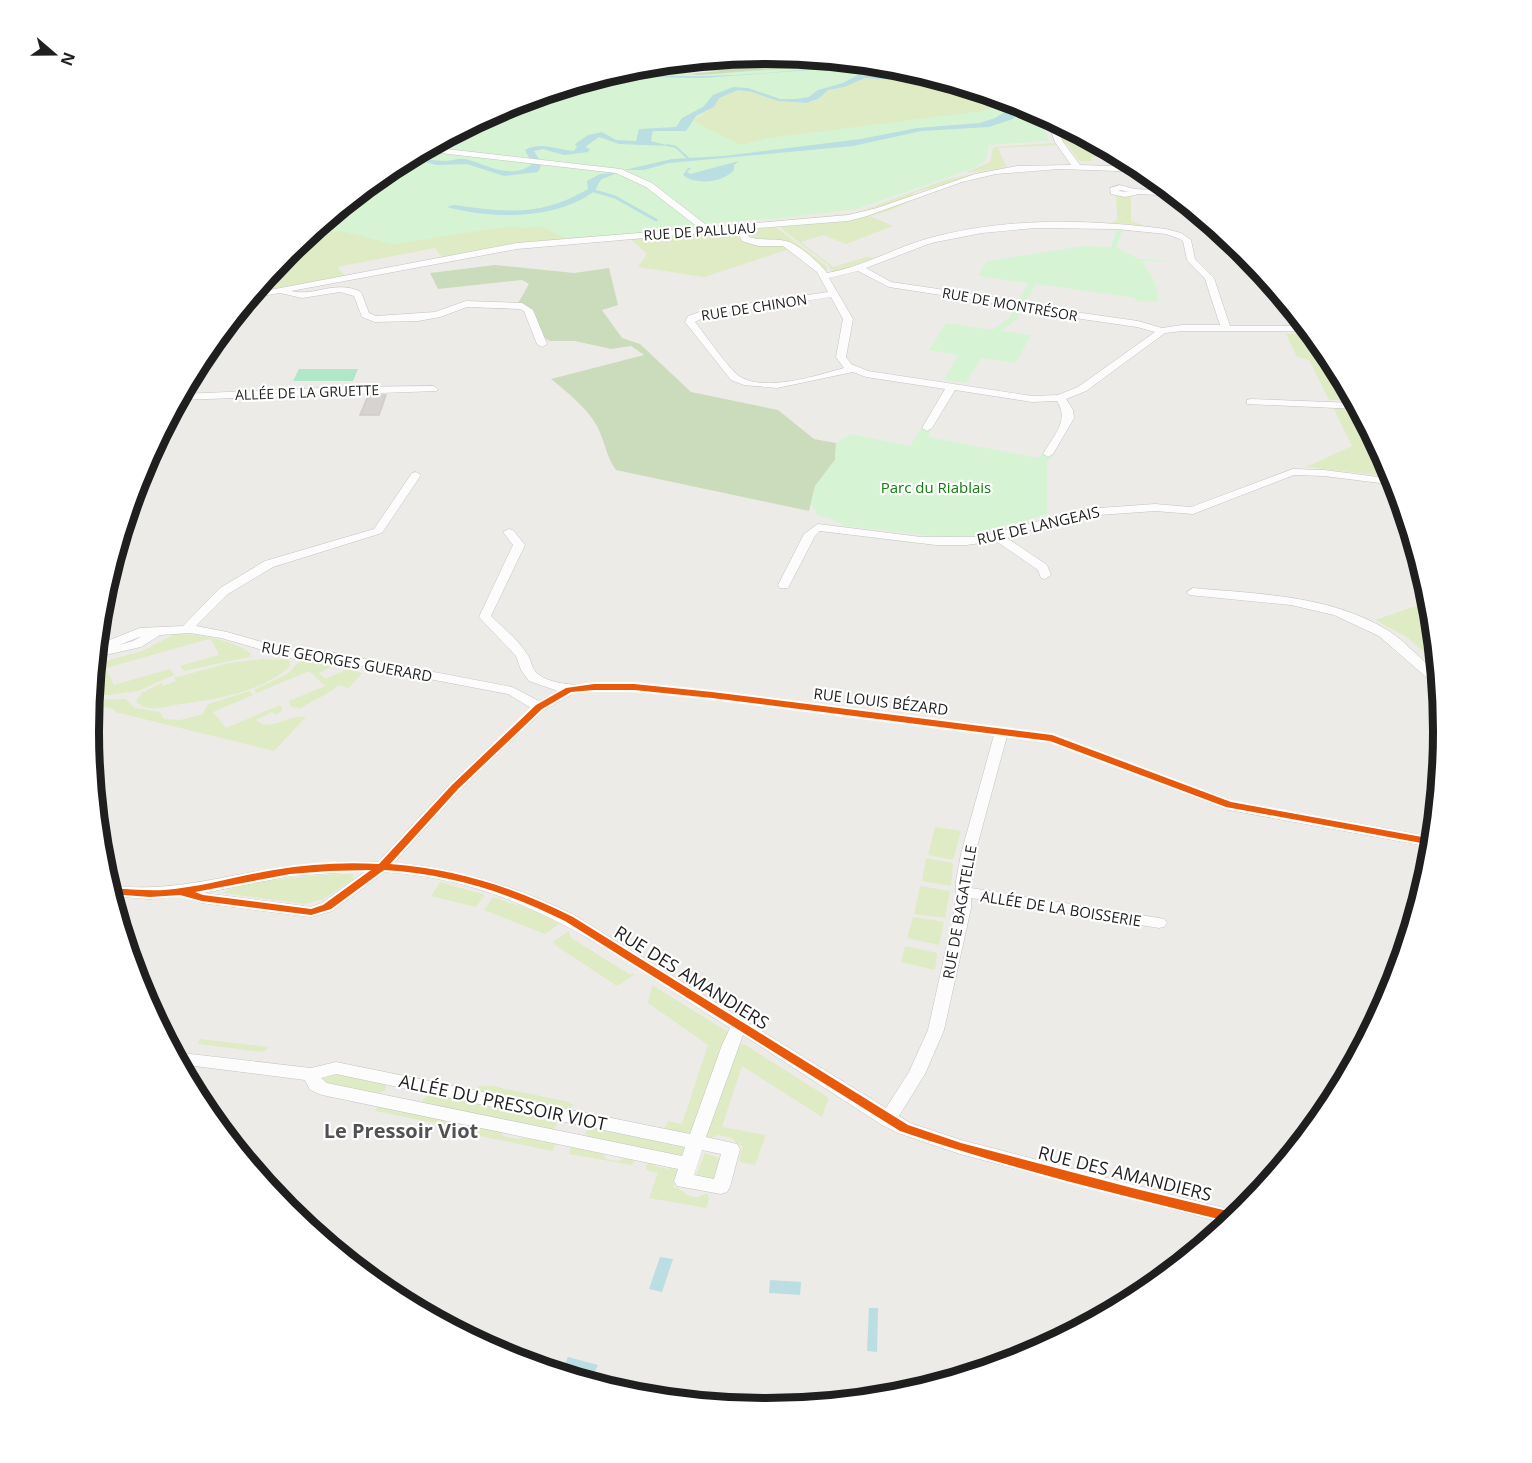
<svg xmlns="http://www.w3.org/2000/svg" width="1532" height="1463" viewBox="0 0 1532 1463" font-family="'Open Sans',sans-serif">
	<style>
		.grass { fill: #deebc5 }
		.forest { fill: #cbdcbc }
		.park { fill: #d6f4d3 }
		.pitch { fill: #b2e6c9 }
		.water { fill: #badee1 }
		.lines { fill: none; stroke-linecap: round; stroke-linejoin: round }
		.stream-far1 { stroke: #badee1; stroke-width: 2 }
		.stream { stroke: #badee1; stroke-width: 3 }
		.building { fill: #d6d3d0; stroke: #d0ccc9; stroke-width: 1.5 }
		.minor-casing { stroke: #c4c3c2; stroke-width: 1 }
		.highway-casing { stroke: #c39dad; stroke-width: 1 }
		.minor { fill: #fcfcfc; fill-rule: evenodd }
		.highway { fill: #eadfe2; fill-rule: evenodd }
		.cycleway-casing { stroke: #fff; stroke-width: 4 }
		.cycleway { fill: #e8590c; fill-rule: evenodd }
		.labels { text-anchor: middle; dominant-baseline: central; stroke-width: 4.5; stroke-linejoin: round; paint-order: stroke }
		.far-street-label { font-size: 14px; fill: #1f1f1f; stroke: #fff }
		.park-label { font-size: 15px; fill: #0d8109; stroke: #fff }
		.street-label { font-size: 15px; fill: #1f1f1f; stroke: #fff }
		.near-street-label { font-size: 18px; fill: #1f1f1f; stroke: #fff }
		.near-neighbourhood-label { font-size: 20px; font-weight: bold; fill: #525252; stroke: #fff }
		.rim { fill: none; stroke: #1f1f1f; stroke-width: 8 }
	</style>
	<rect width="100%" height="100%" fill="#edebe8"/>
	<!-- grass -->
	<g class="grass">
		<polygon points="797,57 825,60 708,68 705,64"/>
		<polygon points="914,72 1019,104 1003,114 813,143 534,151 691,121 714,107 719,98 738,90 752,92 778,101 806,103 818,99 828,90 844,87 865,78 906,81"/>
		<polygon points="1054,121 1121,157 1091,157 1092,161 1079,161 1067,144 1063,144"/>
		<polygon points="1054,143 1058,145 998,148 1007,168 997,168 1002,169 916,192 912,194 913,196 865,213 776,224 775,221 856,213 945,180 996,169 965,173 990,162 993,148 996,147"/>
		<polygon points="925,195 891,210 870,216 893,226 846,244 823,235 801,242 833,267 867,257 873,258 833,273 828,265 778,226 868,216"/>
		<polygon points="1116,196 1131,197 1131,221 1150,228 1124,226 1135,224 1110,223 1117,220"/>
		<polygon points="355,197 684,225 689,228 442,258 435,248 337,267 345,276 254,292 287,252 310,234 340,231"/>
		<polygon points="776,227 825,265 828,269 825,270 792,243 750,239 745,232 751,229"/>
		<path d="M 719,232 L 735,236 L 737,234 C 746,251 767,241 781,245 C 787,246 793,252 798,255 L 795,256 L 787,250 L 704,277 L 638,267 L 647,254 L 631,239 Z"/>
		<polygon points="1286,334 1299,334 1314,339 1346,400 1329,400 1309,360 1297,357"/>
		<polygon points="1333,407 1350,408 1385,476 1306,467 1352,446"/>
		<polygon points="1431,601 1435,648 1424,652 1408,638 1375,620"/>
		<path d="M 175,634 C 192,632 240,642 251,654 L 249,657 L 184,671 L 180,666 L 219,655 L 211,639 L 205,640 L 106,668 L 114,685 L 170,669 L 174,675 L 138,691 L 92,697 L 93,685 L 105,681 L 102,675 L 94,677 L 95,664 L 142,651 Z"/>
		<path d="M 262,659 L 289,660 L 290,666 C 263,692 217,699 181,704 C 166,706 147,714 136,701 L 142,693 L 161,683 L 163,686 L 176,681 L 174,678 L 229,663 Z"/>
		<path d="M 300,661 L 339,663 L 319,673 L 325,679 L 353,667 L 357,672 L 362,673 L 349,688 L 338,685 C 329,695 312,700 301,708 L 291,707 L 289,701 L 325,686 L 309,671 L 257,693 L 254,690 L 287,674 Z"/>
		<path d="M 250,691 L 253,695 L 213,712 L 226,728 L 280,705 L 282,708 L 282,711 L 275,715 L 272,712 L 256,720 C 270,733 287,714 306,717 L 274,751 L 115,712 L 114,709 L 91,704 L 92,700 L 126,699 L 135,708 L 160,712 L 164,719 L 180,720 L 203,714 L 208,704 Z"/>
		<polygon points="935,827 961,831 953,860 928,855"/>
		<polygon points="926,858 953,863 951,886 922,881"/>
		<path d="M 353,874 L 353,880 L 323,899 L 305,904 L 223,893 C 236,881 332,873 353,874 Z"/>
		<polygon points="440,882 485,895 476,907 431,896"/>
		<polygon points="920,886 950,891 945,918 914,914"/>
		<polygon points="493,897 538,912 559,924 545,934 484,910"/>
		<polygon points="913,917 944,922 939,945 907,938"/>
		<polygon points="569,931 571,938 629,974 635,974 617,986 558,947 553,942"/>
		<polygon points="905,946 937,953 935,970 901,962"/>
		<polygon points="652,985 728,1032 693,1135 664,1129 668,1121 682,1124 708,1045 648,1003"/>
		<polygon points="200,1039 270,1047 262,1052 198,1044"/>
		<polygon points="744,1044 829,1098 822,1117 742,1066 722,1127 766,1135 755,1165 740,1162 739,1160 743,1146 737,1144 732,1138 718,1135 705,1139 739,1045"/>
		<polygon points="331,1073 383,1084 386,1086 386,1090 376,1094 325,1084 322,1079"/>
		<polygon points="479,1086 492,1086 569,1102 573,1105 571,1111 541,1108 538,1101 522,1098 512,1102 475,1093"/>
		<polygon points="431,1093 554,1120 557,1125 552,1130 425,1104 422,1100"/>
		<polygon points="379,1104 456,1123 454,1127 375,1111"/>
		<polygon points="469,1125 500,1130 503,1136 519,1139 527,1136 557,1143 552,1151 466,1133"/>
		<polygon points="593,1128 685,1145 689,1146 682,1156 587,1138 585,1132"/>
		<polygon points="571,1146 602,1151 606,1159 618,1161 628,1156 634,1161 632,1165 569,1154"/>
		<polygon points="705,1153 721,1159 713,1179 697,1177 696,1175"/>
		<path d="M 650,1160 L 655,1166 L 668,1169 L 675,1165 L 679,1170 L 673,1187 C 682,1188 687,1198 698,1197 C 701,1196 704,1194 708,1194 L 709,1199 L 706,1208 L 649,1198 L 658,1173 L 646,1170 L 647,1162 Z"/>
	</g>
	<!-- forest -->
	<g class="forest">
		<path d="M 825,60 L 866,64 L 707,76 L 687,74 L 721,71 L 703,71 L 694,67 L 687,67 L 675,70 L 644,69 L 609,75 C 639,65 674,67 705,64 L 708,68 Z"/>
		<path d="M 495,265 L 574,273 L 609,268 L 618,305 L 602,310 L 622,338 L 640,344 L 691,392 L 778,410 L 814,439 L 836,443 L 835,460 L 815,486 L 809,511 L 616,470 C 606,457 605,441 597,426 C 586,407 568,393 551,379 L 644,355 L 631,346 L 611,349 L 575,341 L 550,341 L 539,335 L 528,310 L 517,305 L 529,284 L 522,280 L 438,289 L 430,273 Z"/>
	</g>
	<!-- park -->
	<g class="park">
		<polygon points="860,63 899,67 915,72 913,73 911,80 906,81 865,78 844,87 828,90 818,99 806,103 778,101 752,92 738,90 719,98 714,107 691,120 741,145 768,138 983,111 1009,101 1038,112 1049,141 989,145 986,160 974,168 856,209 783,218 709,223 686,229 566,238 540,226 527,228 511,226 393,244 342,231 310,234 390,168 507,105 600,77 673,67 687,74 698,75"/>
		<polygon points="1117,228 1123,229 1116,247 1139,259 1183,262 1142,261 1155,282 1159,302 1135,301 1136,298 1036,284 1026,302 1019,300 1028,283 978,276 987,261 1084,246 1111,247"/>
		<polygon points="1015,306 1022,309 1016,320 1000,331 1031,335 1016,363 981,358 966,383 944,380 958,355 929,350 946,323 992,330 1009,318"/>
		<polygon points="923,425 933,426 928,437 1039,458 1046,448 1056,450 1050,460 1047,460 1047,514 972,536 944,537 844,526 832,519 815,514 816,511 811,504 815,486 835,460 836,443 851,434 910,446"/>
	</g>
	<!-- pitch -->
	<polygon class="pitch" points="299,369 358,369 353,381 293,381"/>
	<!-- water -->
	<g class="water">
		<path d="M 866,64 L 878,65 L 703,78 L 654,77 L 578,84 C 622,71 662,77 706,76 C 759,75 813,68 866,64 Z"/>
		<path d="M 907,70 L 915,72 L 908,81 L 865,78 L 844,87 L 828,90 L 818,99 L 806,103 L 778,101 L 752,92 L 738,90 L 719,98 L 714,107 L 696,116 L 686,131 L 654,131 L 652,133 L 651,141 L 670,146 L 619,144 L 599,137 L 585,147 L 590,149 L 588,152 L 564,155 L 543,149 L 534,151 L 542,164 L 538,172 L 504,176 L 467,164 L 437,165 L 421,161 L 408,162 L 388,170 C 415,151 418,161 446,161 C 452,161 460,158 465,159 C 486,164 511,181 532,164 L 525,150 C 541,141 557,150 574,151 L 577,147 L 575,144 L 588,135 L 602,132 L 616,140 L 636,141 L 639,129 L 676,127 L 682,118 L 703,107 L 713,95 L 733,87 L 748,88 L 780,99 L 796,99 L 809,97 L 818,90 L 843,83 L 858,75 L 901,77 Z"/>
		<polygon points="1019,104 1027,106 1013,119 989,127 921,131 853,146 669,163 644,170 624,170 672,159 724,156 861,139 917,128 980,123 995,118"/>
		<path d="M 739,161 L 734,165 L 734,170 C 724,182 696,186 683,175 L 688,168 L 691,168 L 687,172 L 690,174 Z"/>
		<path d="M 612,173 L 615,174 L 602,179 C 597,183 598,189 592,193 C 553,220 491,219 447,207 L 454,205 C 506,212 541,217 588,189 L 587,181 L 600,174 Z"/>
		<polygon points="660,1257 673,1259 662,1292 649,1289"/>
		<polygon points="770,1280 801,1282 800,1295 769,1293"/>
		<polygon points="869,1308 878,1308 877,1352 867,1351"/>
		<polygon points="568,1357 598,1365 592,1378 562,1370"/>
	</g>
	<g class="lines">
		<!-- stream-far1 -->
		<polyline class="stream-far1" points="667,145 676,147 689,159"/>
		<!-- stream -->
		<polyline class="stream" points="591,190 615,197 656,220"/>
	</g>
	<!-- building -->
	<polygon class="building" points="386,395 379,415 360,415 368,396"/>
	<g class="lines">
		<!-- minor casing -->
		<g class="minor-casing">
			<g id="minor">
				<path d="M 1046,117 L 1054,121 L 1063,142 L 1080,165 L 1141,167 L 1147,172 L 1059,169 L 996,174 L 962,182 L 864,217 L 848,221 L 745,229 L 749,237 C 761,241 774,238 786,241 C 797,243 821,264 827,273 C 862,267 892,249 926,239 C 1004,217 1087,219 1166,229 L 1181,233 L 1191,240 L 1195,259 L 1214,278 L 1230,326 L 1304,326 L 1307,331 L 1182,331 L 1165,333 L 1086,391 L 1066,399 L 1073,410 L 1074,418 L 1053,454 L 1048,457 L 1043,454 C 1053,436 1070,421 1057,401 L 1032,402 L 955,390 L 932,428 L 927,431 L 922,428 L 945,389 L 866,377 L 853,372 L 777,388 L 744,385 L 731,380 L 685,322 L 688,316 L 705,310 L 828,292 L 817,272 L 783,246 L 758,246 L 742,241 L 737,230 L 517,249 L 291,291 C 316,297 335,279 361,292 L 369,313 L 376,316 L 435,312 L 466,301 L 522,303 L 533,310 L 547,344 L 542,347 L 537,344 L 524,311 L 520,309 L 467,307 L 440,317 L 418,321 L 375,322 L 362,317 L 354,296 L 340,292 L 302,298 L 280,293 L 249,298 L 254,293 L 517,243 L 699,228 L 646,187 L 616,173 L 422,151 L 429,147 L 621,169 L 652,183 L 709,227 L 848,215 L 877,208 L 975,174 L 1017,166 L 1071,165 L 1055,142 ZM 1036,228 L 1116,229 L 1166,234 L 1180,239 L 1183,241 L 1187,260 L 1205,279 L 1220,325 L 1182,325 L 1162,328 L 1138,321 L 1033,306 L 1006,299 L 891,282 L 866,268 L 931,243 L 982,233 ZM 858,271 L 889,287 L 1006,305 L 1033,312 L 1137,327 L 1155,332 L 1078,387 L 1058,395 L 1032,396 L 868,371 L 851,364 L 846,357 L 853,319 L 829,278 ZM 831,297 L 843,319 L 836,357 L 844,368 C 818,375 764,393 739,376 C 728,368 705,334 695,322 L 707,316 Z"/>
				<path d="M 1120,185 L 1135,189 L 1171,191 L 1176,196 L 1139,194 L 1125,197 L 1111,194 L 1110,188 ZM 1121,190 L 1129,192 L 1118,191 Z"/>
				<polygon points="433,386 438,389 437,391 179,400 182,394 344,387"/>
				<polygon points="1251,399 1355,403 1358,409 1247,404 1247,400"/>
				<polygon points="1293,469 1324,470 1394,479 1396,485 1324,476 1294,475 1193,514 1155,511 1099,515 1047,525 1007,538 1047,565 1051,575 1045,579 1041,578 1038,570 996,541 966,545 936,545 820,531 815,536 788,588 780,588 778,585 804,534 818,524 921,537 980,537 1061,515 1099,508 1155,504 1191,507"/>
				<path d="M 416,472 L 421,475 L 382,533 L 273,567 L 228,594 L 196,626 L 227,632 L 294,651 L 329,652 L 512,687 L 539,701 L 558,691 L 529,681 L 521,670 L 516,656 L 479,617 L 513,545 L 503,532 L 509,529 L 513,530 L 525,545 L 491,616 C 503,628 519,640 527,654 C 532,660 531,669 538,674 C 559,691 608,683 634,683 L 1052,734 L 1232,801 L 1433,837 L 1432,847 L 1229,810 L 1050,742 L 1007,736 L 975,854 L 971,888 L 1159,918 L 1164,919 L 1167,923 L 1164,927 L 1159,928 L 971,898 L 971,908 L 944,1030 L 925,1074 L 899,1116 L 910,1123 L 961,1140 L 1242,1213 L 1229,1224 L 960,1154 L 898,1133 L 882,1125 L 743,1035 L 706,1137 L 737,1144 L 740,1149 L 730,1187 L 727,1192 L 721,1194 L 677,1186 L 674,1181 L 678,1169 L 322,1095 L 310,1090 L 305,1080 L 179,1064 L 173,1052 L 311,1068 L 336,1062 L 690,1134 L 722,1045 L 730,1028 C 619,958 522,880 385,872 L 332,911 L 311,917 L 202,903 L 180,896 L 150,899 L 111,896 L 110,886 C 174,892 216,877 278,868 C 311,863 345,861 378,862 L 450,784 L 531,708 L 508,694 L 329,660 L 294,659 L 221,638 L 190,633 L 160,635 L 141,647 L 96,657 L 97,645 L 140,628 L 183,626 L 220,588 L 265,561 L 374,529 L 412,473 ZM 142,636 L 133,641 L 119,645 ZM 594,691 L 634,691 L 712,699 L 994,735 L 961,854 L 956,881 L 955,908 L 928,1030 L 909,1072 L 886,1108 L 574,915 C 517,887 458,868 394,863 L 460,790 L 544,710 L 572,694 ZM 366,871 L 322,903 L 311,907 L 203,893 L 290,876 ZM 336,1074 L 685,1147 L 682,1156 L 327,1083 L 321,1078 ZM 702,1150 L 721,1154 L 714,1179 L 694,1175 Z"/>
				<path d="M 1193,588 C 1259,594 1331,595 1389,631 C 1407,643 1421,660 1438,673 L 1439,684 L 1426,677 L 1379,636 L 1334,615 L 1291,605 L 1189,595 L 1187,592 Z"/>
			</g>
		</g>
		<!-- highway casing -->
		<g class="highway-casing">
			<polygon id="highway" points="766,54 783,56 778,58 628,72 623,70 634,67"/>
		</g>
		<!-- minor -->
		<use href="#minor" class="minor"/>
		<!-- highway -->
		<use href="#highway" class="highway"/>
		<!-- cycleway casing -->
		<g class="cycleway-casing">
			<path id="cycleway" d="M 594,684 L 634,684 L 712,692 L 1052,735 L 1231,802 L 1433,839 L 1432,845 L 1226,807 L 1050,741 L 712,698 L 634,690 L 594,690 L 571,692 L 542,709 L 458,789 L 390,864 C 457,869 512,887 573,917 L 908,1125 L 961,1143 L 1136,1189 L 1240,1214 L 1231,1222 C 1120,1195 1008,1168 900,1131 L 565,921 C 507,892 450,874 384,870 L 331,909 L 311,915 L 202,901 L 180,895 L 150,897 L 111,894 L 109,888 L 110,888 C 128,889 147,891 165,890 C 202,887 238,876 274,870 C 309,864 344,862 379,864 L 452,785 L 536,705 L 566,688 ZM 371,870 L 323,905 L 311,909 L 203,895 L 195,892 L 290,874 L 329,871 Z"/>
		</g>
		<!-- cycleway -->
		<use href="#cycleway" class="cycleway"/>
	</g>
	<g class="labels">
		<!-- far-street labels -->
		<g class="far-street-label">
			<text transform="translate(700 231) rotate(-4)">RUE DE PALLUAU</text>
			<text transform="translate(1010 304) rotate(10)">RUE DE MONTRÉSOR</text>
			<text transform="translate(754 307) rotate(-9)">RUE DE CHINON</text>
			<text transform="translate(307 392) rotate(-2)">ALLÉE DE LA GRUETTE</text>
		</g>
		<!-- park labels -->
		<g class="park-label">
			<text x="936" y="487">Parc du Riablais</text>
		</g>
		<!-- street labels -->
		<g class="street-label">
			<text transform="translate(1038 525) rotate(-13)">RUE DE LANGEAIS</text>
			<text transform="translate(347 661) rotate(10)">RUE GEORGES GUERARD</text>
			<text transform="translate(881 701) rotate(7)">RUE LOUIS BÉZARD</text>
			<text transform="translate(1061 908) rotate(9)">ALLÉE DE LA BOISSERIE</text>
			<text transform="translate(959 912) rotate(-80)">RUE DE BAGATELLE</text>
		</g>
		<!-- near-street labels -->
		<g class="near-street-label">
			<text transform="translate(692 977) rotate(32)">RUE DES AMANDIERS</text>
			<text transform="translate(503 1102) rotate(12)">ALLÉE DU PRESSOIR VIOT</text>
			<text transform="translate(1125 1173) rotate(14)">RUE DES AMANDIERS</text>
		</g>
		<!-- near-neighbourhood labels -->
		<g class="near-neighbourhood-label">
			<text x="401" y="1130">Le Pressoir Viot</text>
		</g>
	</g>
	<!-- crop -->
	<path d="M0 0H1532V1463H0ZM99 731a667 667 0 1 1 1334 0a667 667 0 1 1-1334 0Z" fill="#fff" fill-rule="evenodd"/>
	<path class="rim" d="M99 731a667 667 0 1 1 1334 0a667 667 0 1 1-1334 0Z"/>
	<!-- north arrow -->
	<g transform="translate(54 54) rotate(110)" stroke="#ffffff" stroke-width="4.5" paint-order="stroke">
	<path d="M0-4.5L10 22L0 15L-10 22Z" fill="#1f1f1f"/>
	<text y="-9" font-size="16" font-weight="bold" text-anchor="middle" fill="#1f1f1f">N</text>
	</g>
</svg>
